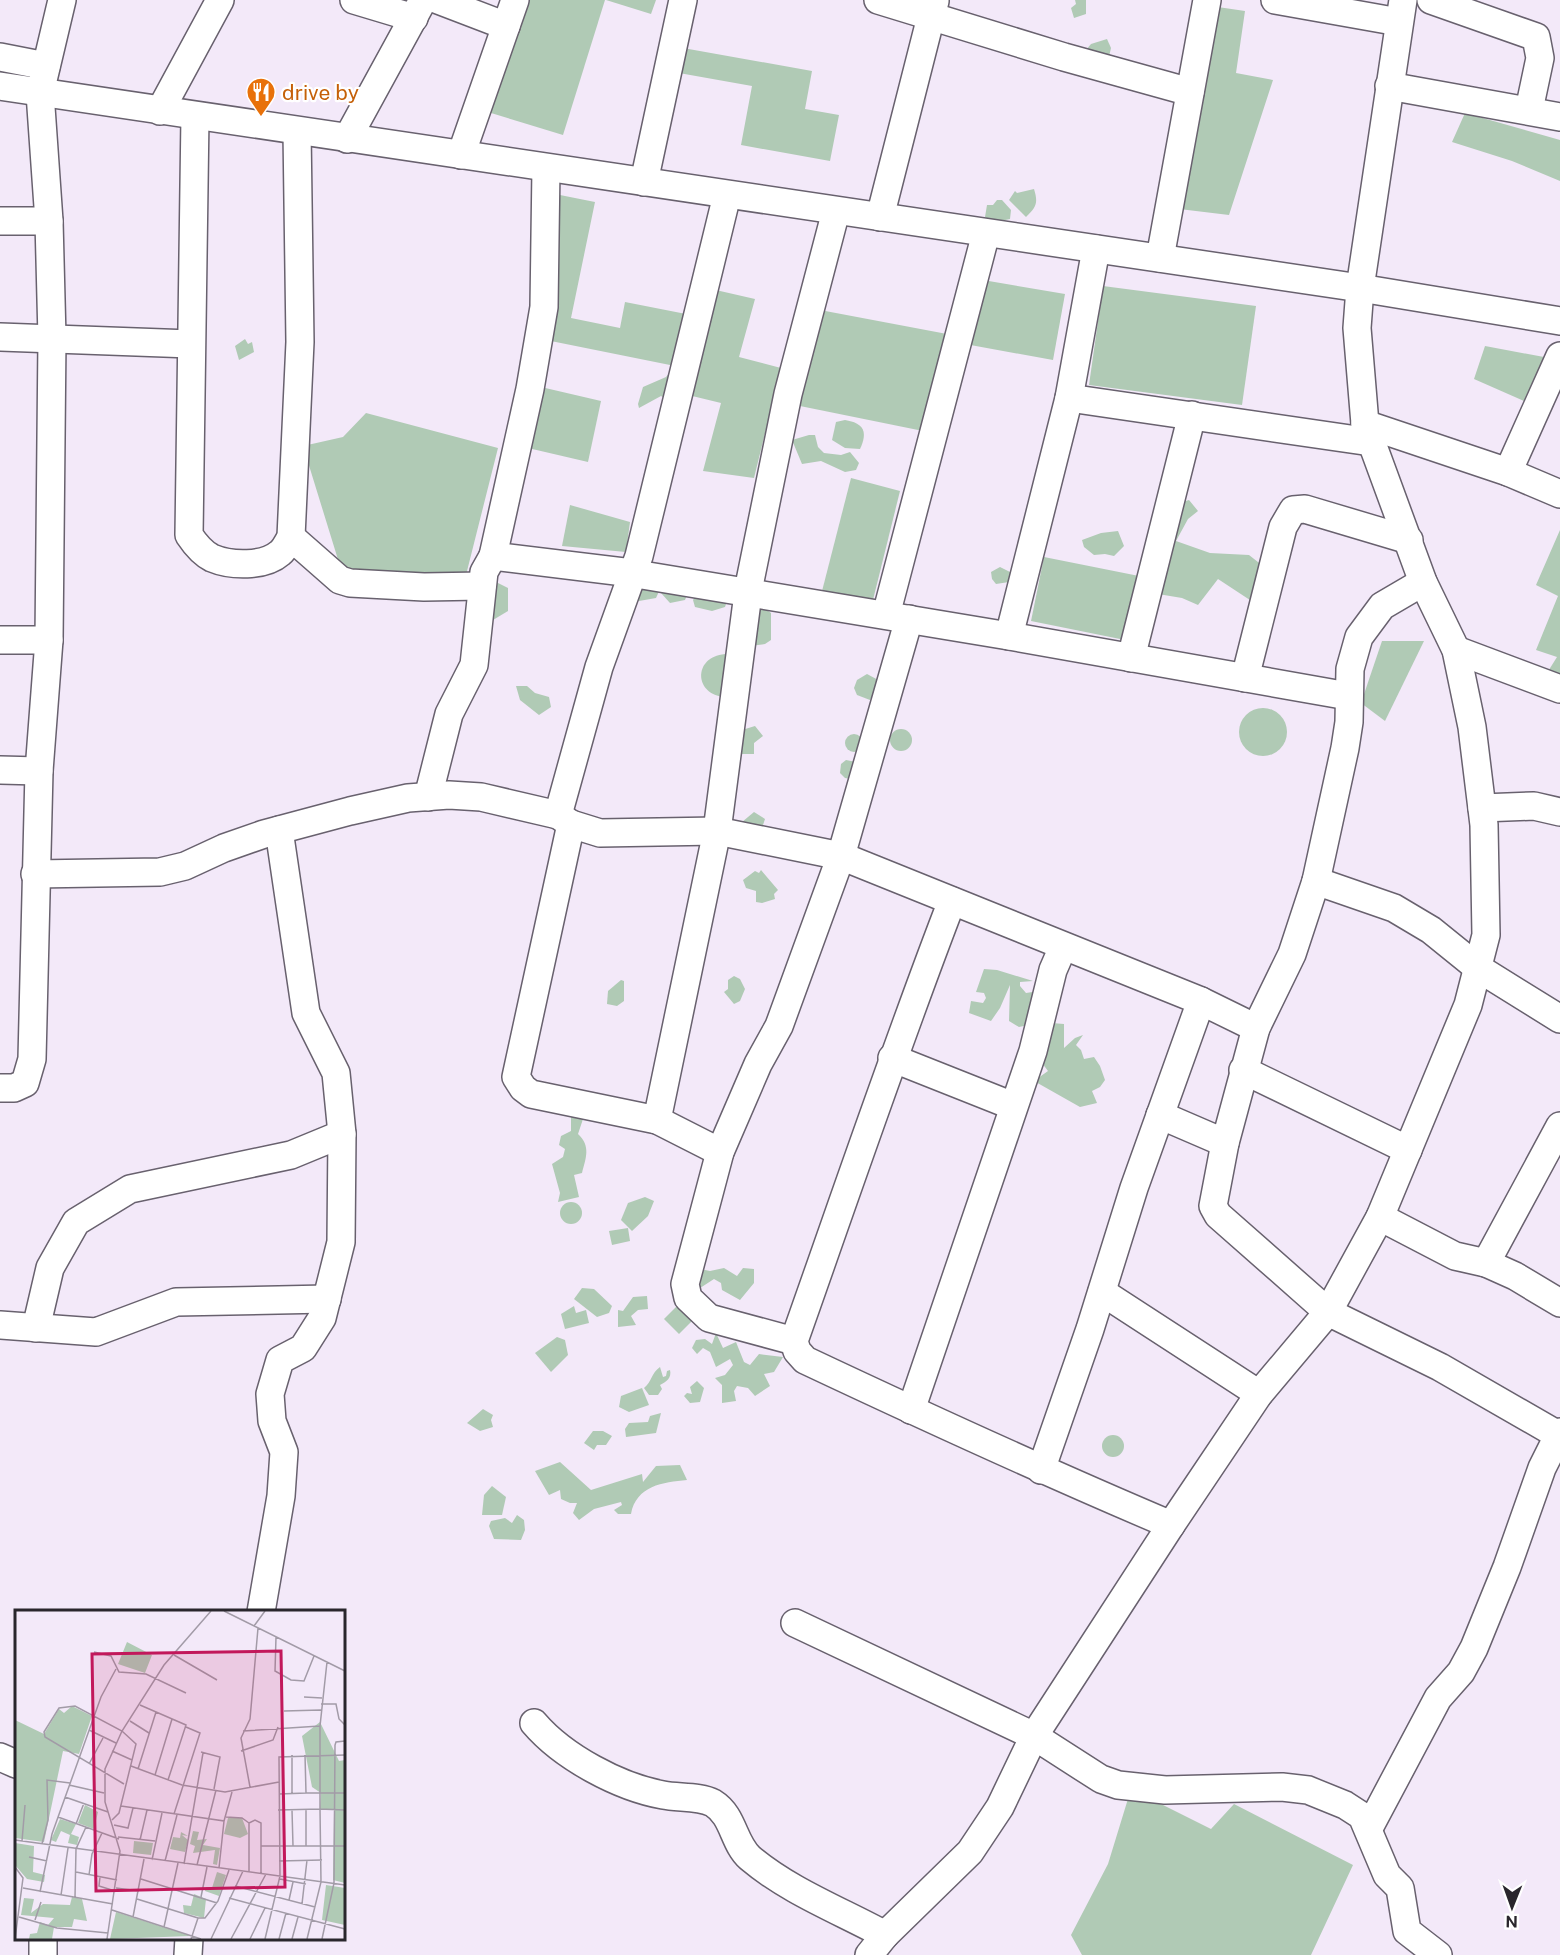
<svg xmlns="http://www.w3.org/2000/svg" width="1560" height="1955" viewBox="0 0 1560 1955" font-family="'Public Sans',sans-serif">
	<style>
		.green { fill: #b0cab5 }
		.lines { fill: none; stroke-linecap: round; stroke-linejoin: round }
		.minor-casing { stroke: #68616e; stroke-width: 30 }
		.minor { stroke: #fff; stroke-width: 27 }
		.labels { text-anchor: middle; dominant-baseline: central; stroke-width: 4.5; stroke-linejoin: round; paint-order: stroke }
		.food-label { font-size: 21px; fill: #c56008; stroke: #fff; text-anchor: start }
		.inset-road { fill: none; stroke: #a29ba7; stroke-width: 1.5 }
		.view { fill: #c2185b; fill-opacity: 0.15; stroke: #c2185b; stroke-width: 3 }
		.inset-edge { fill: none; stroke: #29262c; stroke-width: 3 }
	</style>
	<rect width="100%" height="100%" fill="#f3e9f9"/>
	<!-- green -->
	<g class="green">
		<polygon points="529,0 605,0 563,135 491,113"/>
		<polygon points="606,0 656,0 651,14"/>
		<polygon points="1075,0 1086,0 1086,14 1074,18 1071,8 1076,4"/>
		<polygon points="1211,6 1245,11 1236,73 1273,80 1229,215 1171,208"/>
		<polygon points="1107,39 1111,48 1108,61 1086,50 1091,44"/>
		<polygon points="683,48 812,71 805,109 839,115 830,161 741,145 752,86 679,73"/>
		<polygon points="1465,113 1560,140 1560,181 1512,161 1452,142"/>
		<path d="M 1034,189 C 1038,202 1037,207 1026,217 L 1009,200 L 1015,191 L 1017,193 Z"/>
		<polygon points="560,195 595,202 571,318 620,328 625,302 686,314 675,366 531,337"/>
		<polygon points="997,200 1002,200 1011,210 1010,219 991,223 985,217 987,205 993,205"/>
		<polygon points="977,279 1065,294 1053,360 965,344"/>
		<polygon points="1103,286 1256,306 1242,405 1089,385"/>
		<polygon points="707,288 755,299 739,357 781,368 754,478 703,471 721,403 684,394 666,399 661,396 639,408 638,404 643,387 666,377 672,370"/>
		<polygon points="820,310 947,334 923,431 800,406"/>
		<polygon points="245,339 248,344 252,342 254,352 239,360 235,346"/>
		<polygon points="1485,346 1544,357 1524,401 1474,379"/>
		<polygon points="541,387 601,401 588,462 528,448"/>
		<polygon points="366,413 498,448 464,583 344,579 303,446 343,437"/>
		<path d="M 845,420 C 864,423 868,432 860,449 L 845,448 L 832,440 L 836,422 Z"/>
		<polygon points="809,435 815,435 818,447 824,453 841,455 850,452 859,463 856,470 845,472 821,461 802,464 792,440"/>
		<polygon points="851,478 900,491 870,612 820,599"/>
		<polygon points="1189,500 1198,511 1188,519 1176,541 1210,553 1249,555 1263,566 1256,604 1218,579 1198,605 1182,598 1158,594 1166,507"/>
		<polygon points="570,505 630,522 626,552 562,546"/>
		<polygon points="1560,530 1560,678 1547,673 1557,657 1536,650 1558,596 1536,585"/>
		<polygon points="1118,531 1124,546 1114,556 1105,554 1094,555 1084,547 1082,540 1101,533"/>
		<polygon points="1044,557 1139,576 1125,640 1031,621"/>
		<polygon points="1000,567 1012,573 1009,582 996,584 992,579 991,572"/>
		<polygon points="492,580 508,588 508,611 488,623"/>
		<polygon points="637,580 661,587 656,598 639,601"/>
		<polygon points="663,586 689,590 685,600 670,603 661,593"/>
		<polygon points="702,586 727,601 725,607 712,611 695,607 693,600"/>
		<polygon points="764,608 771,613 771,640 765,644 750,646 754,611"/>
		<polygon points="1382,641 1424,641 1385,721 1361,703"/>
		<path d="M 725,654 L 732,655 L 726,697 C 694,696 692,657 725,654 Z"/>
		<polygon points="867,674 880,681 870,700 857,695 854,688 857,680"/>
		<polygon points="516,686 527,686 535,693 549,697 551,707 539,715 520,700"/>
		<circle cx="1263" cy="732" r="24"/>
		<polygon points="755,726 763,736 754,743 754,754 742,754 742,730"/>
		<circle cx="901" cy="740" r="11"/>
		<circle cx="854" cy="743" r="9"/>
		<polygon points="846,760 856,762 851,779 845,778 840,773 841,764"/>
		<polygon points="754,812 765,819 762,828 747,828 742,822"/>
		<polygon points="761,870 778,890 774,894 775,899 762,903 756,902 756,891 746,888 743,880 755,871 759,873"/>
		<polygon points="984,969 997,970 1033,981 1020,982 1020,986 1026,993 1039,991 1033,1024 1019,1027 1009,1021 1010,985 1000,1008 991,1021 969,1013 971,1001 983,1003 986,998 984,993 976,992"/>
		<polygon points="734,976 740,979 745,989 740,1001 734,1004 724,992 728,989 728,980"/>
		<polygon points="621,980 624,981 624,1001 617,1006 607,1004 608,991"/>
		<polygon points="1039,1022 1064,1024 1064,1048 1075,1038 1083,1035 1076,1045 1081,1050 1084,1059 1094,1057 1100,1066 1105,1080 1100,1087 1092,1091 1097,1103 1080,1107 1034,1081 1048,1071 1033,1051 1050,1039"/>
		<path d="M 578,1112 L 584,1116 L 578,1134 C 591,1146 586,1158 582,1173 L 574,1175 L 579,1197 L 558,1202 L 560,1193 L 552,1164 L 563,1157 L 565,1149 L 559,1145 L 561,1136 L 571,1131 L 571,1116 Z"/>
		<polygon points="645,1197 654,1201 648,1216 632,1231 621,1220 628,1203"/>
		<circle cx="571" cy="1213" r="11"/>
		<polygon points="628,1228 630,1241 612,1245 609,1231"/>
		<polygon points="695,1268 710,1271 724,1268 737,1276 743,1268 754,1269 754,1283 740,1300 722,1290 721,1283 714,1279 697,1290"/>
		<polygon points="582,1288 594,1289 612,1306 609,1313 597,1317 574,1299"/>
		<polygon points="647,1296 648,1309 638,1310 631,1316 636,1325 618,1327 618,1310 623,1311 633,1297"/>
		<polygon points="574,1306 576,1313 586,1310 589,1323 565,1329 561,1314"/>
		<polygon points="677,1306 692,1321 679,1334 664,1319"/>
		<polygon points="716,1333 723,1348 736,1342 744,1362 750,1365 759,1354 783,1357 774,1372 764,1374 770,1386 755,1396 748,1388 737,1386 734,1391 736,1401 722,1403 722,1385 715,1378 725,1375 733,1365 730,1359 716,1367 710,1352 703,1348 697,1354 692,1348 696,1340 705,1339 712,1344"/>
		<polygon points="557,1337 565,1340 568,1355 551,1372 535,1353"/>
		<path d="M 660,1367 L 663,1377 L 666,1376 L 667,1371 L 670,1370 C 672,1378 666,1382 660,1385 L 662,1389 L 658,1395 L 649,1395 L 644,1388 C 652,1382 651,1373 660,1367 Z"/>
		<polygon points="697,1381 704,1388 700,1402 690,1403 684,1396 687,1393 692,1394 690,1387"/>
		<polygon points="642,1388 649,1405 629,1412 619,1407 621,1396"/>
		<polygon points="483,1409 493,1415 491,1420 493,1427 480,1431 467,1423"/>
		<polygon points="661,1413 656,1433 626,1437 625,1429 629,1423 648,1422 650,1416"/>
		<polygon points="593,1431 603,1431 612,1436 606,1445 597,1445 594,1450 584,1443"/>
		<circle cx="1113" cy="1446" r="11"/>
		<path d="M 560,1462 L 591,1490 L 642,1474 L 643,1482 L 656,1466 L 680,1465 L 687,1480 C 663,1482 636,1486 631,1514 L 618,1514 L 614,1510 L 622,1505 L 621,1502 L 594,1509 L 579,1520 L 573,1513 L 577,1503 L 570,1503 L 561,1499 L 560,1490 L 549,1495 L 535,1471 Z"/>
		<polygon points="492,1486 506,1497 502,1515 482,1515 484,1495"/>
		<polygon points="517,1515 524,1520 525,1530 521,1540 494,1539 489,1526 491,1521 505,1518 512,1523"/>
		<polygon points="1131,1789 1211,1829 1234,1804 1353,1865 1311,1955 1082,1955 1071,1935 1108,1864"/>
	</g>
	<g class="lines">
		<!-- minor casing -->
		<g class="minor-casing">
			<g id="minor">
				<polyline points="354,0 414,18"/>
				<polyline points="438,0 506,26"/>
				<polyline points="878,0 1064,57 1190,92"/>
				<polyline points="1275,0 1399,22"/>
				<polyline points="1431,0 1536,37 1540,58 1529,110"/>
				<polyline points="0,57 46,66"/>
				<polyline points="0,86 1360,288 1560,321"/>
				<polyline points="1389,86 1560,117"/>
				<polyline points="160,111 220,0"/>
				<path d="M 195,116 L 189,535 C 195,544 202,553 212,558 C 231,566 264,567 280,553 C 285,549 288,542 291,537 L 300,342 L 297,131"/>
				<polyline points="347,139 423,0"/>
				<polyline points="461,155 515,0"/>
				<polyline points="546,168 544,307 530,389 493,556 624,572 1009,636 1348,696"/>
				<polyline points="644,182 683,0"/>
				<polyline points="880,217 935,1"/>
				<polyline points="0,221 49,221"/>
				<polyline points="1160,258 1207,0"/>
				<polyline points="0,337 191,344"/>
				<polyline points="1069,398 1371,442"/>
				<polyline points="1365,424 1508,472 1560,494"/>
				<polyline points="1508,472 1560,356"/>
				<polyline points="291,537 340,580 350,583 424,587 482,586"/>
				<polyline points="1423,582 1382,606 1359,637 1350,669 1349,722 1345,748 1316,881 1292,954 1256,1028 1225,1143 1213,1206 1218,1215 1328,1312 1440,1367 1560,1436"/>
				<polyline points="886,615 986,233"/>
				<polyline points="1009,636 1069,398 1096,249"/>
				<polyline points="0,640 49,640"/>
				<polyline points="1456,650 1560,689"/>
				<polyline points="1131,658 1192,415"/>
				<polyline points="1245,678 1283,527 1293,510 1305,509 1409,540"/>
				<polyline points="0,770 39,771"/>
				<polyline points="428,797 449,714 474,665 484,572 493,556"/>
				<polyline points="1482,808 1534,806 1560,812"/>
				<polyline points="558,815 599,667 639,556 727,195"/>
				<polyline points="571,824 516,1077 523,1088 531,1094 657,1120 720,1152"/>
				<polyline points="35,874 160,872 185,866 224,848 264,834 350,811 408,798 449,795 481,797 558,815 571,824 600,833 717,831 841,856 1201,1001 1256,1028"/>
				<polyline points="1316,881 1394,908 1431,930 1478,968 1560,1019"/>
				<path d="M 952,901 C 896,1046 846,1194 794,1341 L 797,1351 L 805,1360 C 926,1417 1048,1473 1171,1525"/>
				<polyline points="892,1058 1013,1106"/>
				<polyline points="1243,1070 1408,1150"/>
				<polyline points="0,1088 14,1088 25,1083 32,1059 39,771 49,640 52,338 49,221 40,93 62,0"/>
				<polyline points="1160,1115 1225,1143"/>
				<polyline points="657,1120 717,831 749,586 788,394 836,211"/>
				<polyline points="1380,1217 1455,1256 1486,1263 1515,1276 1560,1303"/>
				<polyline points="1486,1263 1560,1126"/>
				<polyline points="1102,1292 1259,1394"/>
				<polyline points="0,1325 96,1332 176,1302 327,1299"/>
				<polyline points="36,1328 50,1268 76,1222 130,1189 291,1155 342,1134"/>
				<polyline points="794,1341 709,1318 688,1298 685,1284 720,1152 758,1064 779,1026 841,856 909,619"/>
				<polyline points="911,1410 1033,1051 1053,970 1063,947"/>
				<polyline points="1041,1470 1090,1329 1134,1188 1201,1001"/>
				<polyline points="261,1612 281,1496 284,1452 272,1421 270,1394 280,1360 303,1348 322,1318 341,1242 342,1134 336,1073 306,1013 279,830"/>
				<polyline points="795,1623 1034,1736 1101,1779 1118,1785 1165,1790 1282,1787 1308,1790 1345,1805 1362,1816 1387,1875 1400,1888 1407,1931 1438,1955"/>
				<path d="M 534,1723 C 563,1757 619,1787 663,1795 C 678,1798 700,1796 713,1803 C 734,1816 733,1843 750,1858 C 789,1891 841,1911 885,1935"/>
				<polyline points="0,1757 16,1764"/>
				<polyline points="1369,1828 1438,1698 1461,1672 1474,1648 1507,1567 1542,1468 1560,1432"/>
				<polyline points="43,1955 43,1938"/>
				<polyline points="188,1955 189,1938"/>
				<polyline points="869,1955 885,1935 970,1852 1000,1807 1034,1736 1171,1525 1259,1394 1328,1312 1380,1217 1468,1005 1486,935 1484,825 1472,727 1456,650 1423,582 1365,424 1357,328 1360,288 1403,0"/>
			</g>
		</g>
		<!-- minor -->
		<use href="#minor" class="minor"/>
	</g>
	<!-- icons -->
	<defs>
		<g id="restaurant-pin" transform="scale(1.5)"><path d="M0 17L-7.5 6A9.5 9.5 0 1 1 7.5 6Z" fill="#e8710a" stroke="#fff"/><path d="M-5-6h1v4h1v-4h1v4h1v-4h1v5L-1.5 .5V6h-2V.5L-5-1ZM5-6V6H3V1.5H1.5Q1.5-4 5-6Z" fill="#fff"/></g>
	</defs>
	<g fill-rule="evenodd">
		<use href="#restaurant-pin" x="261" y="92"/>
	</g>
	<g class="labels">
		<!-- food labels -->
		<g class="food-label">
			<text x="282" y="92">drive by</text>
		</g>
	</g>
	<!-- overview -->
	<g transform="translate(15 1610)">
		<rect width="330" height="330" fill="#f3e9f9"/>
		<path d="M 112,32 L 137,45 L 130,63 L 103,54 ZM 57,96 L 77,106 L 64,144 L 48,141 L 29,232 L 0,228 L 0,110 L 29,124 L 44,99 L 49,103 ZM 305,112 L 324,151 L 330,150 L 330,273 L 318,270 L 319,200 L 305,199 L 306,183 L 297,177 L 287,126 ZM 70,195 L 83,202 L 79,219 L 63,213 ZM 213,208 L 227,208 L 233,224 L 225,228 L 209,224 ZM 45,209 L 61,214 L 56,224 L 64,227 L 62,235 L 53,233 L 55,225 L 46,221 L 41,232 L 36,230 ZM 178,221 L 184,222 L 182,230 L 192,229 L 188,235 L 205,238 L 202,255 L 198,254 L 200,240 L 178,243 L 180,236 L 175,234 ZM 166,222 L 173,226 L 167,225 L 173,230 L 170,242 L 155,239 L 158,227 L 165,228 ZM 119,231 L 138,233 L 136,245 L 118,243 ZM 0,233 L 19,236 L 18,262 L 30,265 L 29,272 L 12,269 L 0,255 ZM 202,262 L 211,265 L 204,286 L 190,281 L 191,277 L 197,278 ZM 311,275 L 330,278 L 330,315 L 307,310 ZM 179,284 L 191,289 L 189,308 L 169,303 L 168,295 L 176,296 ZM 57,287 L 67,289 L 72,311 L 59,309 L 57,317 L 39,317 L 37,329 L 14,329 L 15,324 L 22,323 L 25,312 L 33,315 L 39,308 L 6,305 L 9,288 L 19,289 L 16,303 L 28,294 L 55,295 ZM 101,302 L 176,326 L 95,329 Z" fill="#b0cab5"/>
		<path class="inset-road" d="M 209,1 L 330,61M 239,16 L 250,1M 261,27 L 260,61 L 276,70 L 289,71 L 299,46M 79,42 L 96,46 L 104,62 L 131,64 L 171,83M 159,45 L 202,70M 312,52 L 305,116 L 305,199 L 330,200M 289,87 L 307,88M 306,94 L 321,94 L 324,109 L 330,115M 125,95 L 171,115 L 153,170M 269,101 L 306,100M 115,111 L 134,123M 74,120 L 101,133M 228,121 L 305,116M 97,141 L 117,150M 226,141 L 258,130 L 263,117M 186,142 L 205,147 L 199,179M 74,154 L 88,128M 116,156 L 167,175 L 210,182 L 264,172M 123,159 L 141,102M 140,165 L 157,109M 54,175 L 89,183M 235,177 L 226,128 L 235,109 L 243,18M 291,183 L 330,183M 264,184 L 291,183 L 290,145M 277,184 L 277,145M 50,187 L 93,202M 106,196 L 209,211 L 204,258M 263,200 L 305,199 L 306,272 L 292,329M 277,200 L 278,236M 291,200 L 291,236M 159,204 L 185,123 L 171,117M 43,207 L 104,229M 211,207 L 227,208 L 234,213M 97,210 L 104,203 L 121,134 L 107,121 L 60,96 L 44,98 L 29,122 L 30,127 L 109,174M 209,211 L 217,182M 61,214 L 69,193M 99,215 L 113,218 L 118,198M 103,227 L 140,231M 0,230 L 330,275M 125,230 L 132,200M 7,231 L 10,195M 27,234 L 33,210 L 32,170 L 55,173M 246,236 L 330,236M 14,247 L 32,251M 137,250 L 147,203M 150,251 L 162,205M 264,251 L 307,250M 169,254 L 188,143M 182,255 L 201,180M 0,257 L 8,268 L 0,329M 61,262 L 102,270M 234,262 L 234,213 L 240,210 L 246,213 L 246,264M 74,265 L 77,244 L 87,223M 85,267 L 84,276 L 100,281M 126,269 L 202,293M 265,269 L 291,274M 220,276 L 300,297M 8,278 L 98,294M 101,278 L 124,281M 25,282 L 37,224 L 86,87 L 101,59M 46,285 L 53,238M 60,287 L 61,239 L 71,217M 186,287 L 192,257M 214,288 L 330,319M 122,289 L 183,308M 274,290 L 278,272M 287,294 L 292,250M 97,300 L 186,329M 4,307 L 42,318 L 93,323M 118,307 L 129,249M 20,310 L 26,292M 149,317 L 163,253M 92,329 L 105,241 L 90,192 L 90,159 L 107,121 L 149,55 L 196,1M 176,329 L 183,308 L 190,308 L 203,291 L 214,260M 196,329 L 228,261M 216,329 L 251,264M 235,329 L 250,298M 250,329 L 265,266 L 264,147 L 330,145M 264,329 L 271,303M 277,329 L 283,307M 307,329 L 319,273 L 320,135 L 321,132 L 330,131"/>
		<path class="view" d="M 266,41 L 270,277 L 81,281 L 77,44 Z"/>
		<rect width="330" height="330" class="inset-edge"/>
	</g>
	<!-- north arrow -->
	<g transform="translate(1512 1907) rotate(181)" stroke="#ffffff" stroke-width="4.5" paint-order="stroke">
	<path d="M0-4.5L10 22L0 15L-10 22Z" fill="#29262c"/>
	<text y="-9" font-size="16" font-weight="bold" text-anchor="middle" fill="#29262c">N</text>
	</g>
</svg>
